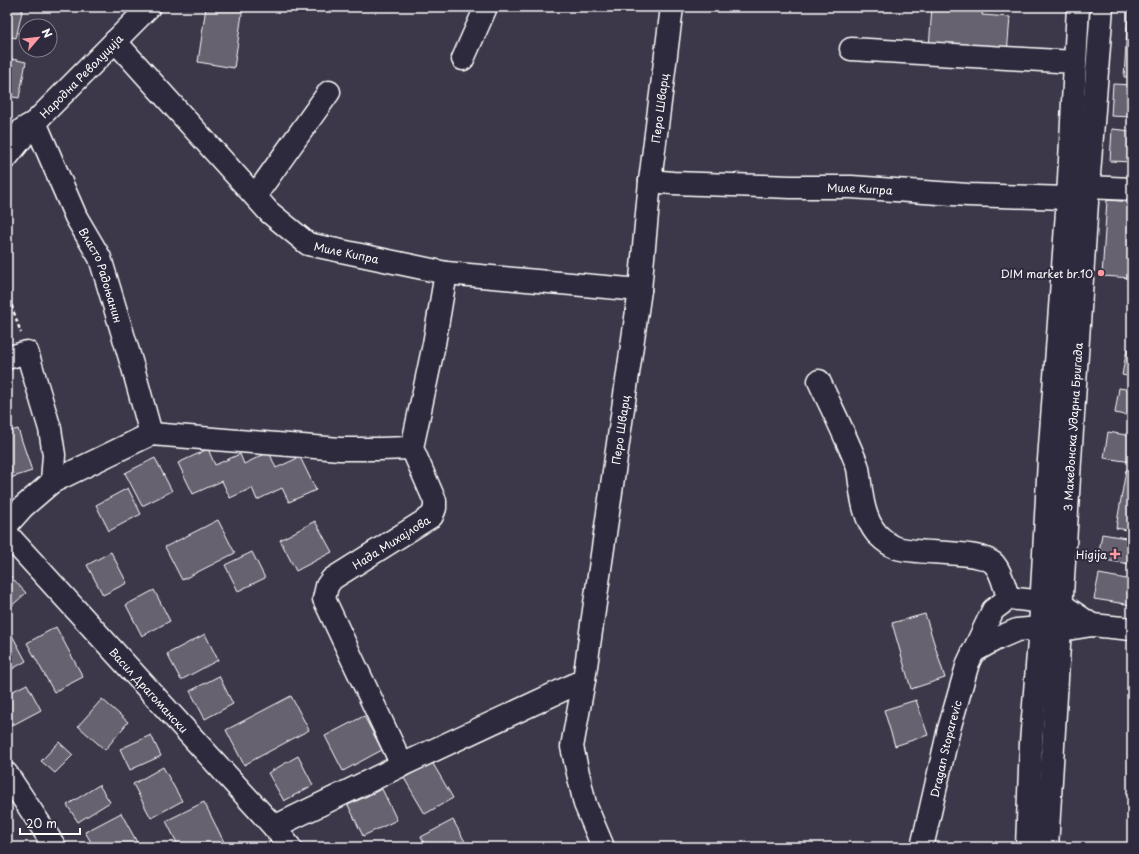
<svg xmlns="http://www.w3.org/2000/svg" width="1139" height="854" viewBox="0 0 1139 854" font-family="'Playpen Sans',sans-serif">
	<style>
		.building { fill: #666270; stroke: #fff }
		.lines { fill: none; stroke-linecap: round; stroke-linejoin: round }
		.minor-casing { stroke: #fff; stroke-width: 25 }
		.path { stroke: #fff; stroke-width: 2.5; stroke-dasharray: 4 3; stroke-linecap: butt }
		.minor { stroke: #2f2a3d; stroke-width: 22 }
		.poi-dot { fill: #ff9aa2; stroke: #2f2a3d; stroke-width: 1.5 }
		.labels { text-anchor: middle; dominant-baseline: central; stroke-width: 4; stroke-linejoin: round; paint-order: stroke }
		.street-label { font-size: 11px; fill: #fff; stroke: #2f2a3d }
		.poi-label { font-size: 11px; fill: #fff; stroke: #2f2a3d; text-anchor: end }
	</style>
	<rect width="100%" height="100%" fill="#3c3749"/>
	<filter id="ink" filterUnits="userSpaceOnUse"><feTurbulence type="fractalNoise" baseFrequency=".025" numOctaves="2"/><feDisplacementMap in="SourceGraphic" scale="8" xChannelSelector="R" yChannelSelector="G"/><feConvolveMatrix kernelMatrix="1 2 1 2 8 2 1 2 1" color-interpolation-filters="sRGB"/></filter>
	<g filter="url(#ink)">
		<!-- building -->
		<g class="building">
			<polygon points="7,7 23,7 16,38 7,36"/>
			<polygon points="206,7 243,7 234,68 198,62"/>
			<polygon points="932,7 983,7 982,15 1010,17 1007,54 929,48"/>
			<polygon points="1128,7 1132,7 1132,28 1127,28"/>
			<polygon points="1127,28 1132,28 1132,77 1124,77"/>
			<polygon points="7,58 26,62 19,98 7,96"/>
			<polygon points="1113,84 1132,85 1132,117 1111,116"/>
			<polygon points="1112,129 1132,131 1132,162 1110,161"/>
			<polygon points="1107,200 1132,202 1132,278 1102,276"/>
			<polygon points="1127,349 1132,350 1132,377 1122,375"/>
			<polygon points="1119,388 1132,390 1132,416 1115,413"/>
			<polygon points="18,429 32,471 7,479 7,432"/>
			<polygon points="1108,432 1132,436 1132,462 1104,458"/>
			<polygon points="208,449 215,465 240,454 244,464 269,452 276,468 300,457 316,490 289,502 282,488 257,500 252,488 230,498 222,481 193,494 178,463"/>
			<polygon points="155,458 172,491 142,506 125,473"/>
			<polygon points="1126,470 1132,471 1132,531 1116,528"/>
			<polygon points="128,488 141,514 109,531 96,505"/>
			<polygon points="218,520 235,553 182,580 165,547"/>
			<polygon points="315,521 332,552 296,571 280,540"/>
			<polygon points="1102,534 1132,539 1130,564 1098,559"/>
			<polygon points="111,552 127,583 103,595 87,565"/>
			<polygon points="252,552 265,578 238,591 225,565"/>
			<polygon points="7,572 26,593 7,610"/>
			<polygon points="1099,574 1132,580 1132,605 1094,599"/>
			<polygon points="154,590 170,621 142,636 126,605"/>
			<polygon points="925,614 945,678 911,689 892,623"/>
			<polygon points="7,626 26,661 7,672"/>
			<polygon points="56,627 83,677 54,692 27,643"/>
			<polygon points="205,634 218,660 181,680 167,654"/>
			<polygon points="219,676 233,704 205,719 190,691"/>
			<polygon points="27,684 41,710 11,726 7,718 7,694"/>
			<polygon points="291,696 309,730 244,765 226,730"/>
			<polygon points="102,699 128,722 105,750 78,726"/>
			<polygon points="916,700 928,735 895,746 884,710"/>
			<polygon points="364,716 382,750 343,771 325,736"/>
			<polygon points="151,735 161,756 130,770 120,749"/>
			<polygon points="59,742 73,755 55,773 41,761"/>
			<polygon points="298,756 313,785 284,801 268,773"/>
			<polygon points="432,762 453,798 425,814 404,778"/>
			<polygon points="163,767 182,801 151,818 133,784"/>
			<polygon points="99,785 110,802 78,822 67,805"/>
			<polygon points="382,789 397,820 363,836 348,805"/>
			<polygon points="204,802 225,844 218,847 179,847 166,821"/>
			<polygon points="121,813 138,844 133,847 94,847 85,832"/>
			<polygon points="453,820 468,847 426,847 421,837"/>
		</g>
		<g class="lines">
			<!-- minor casing -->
			<g class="minor-casing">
				<g id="minor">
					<path id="s1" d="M 115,41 L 269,212 L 308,244 L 446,273 L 640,290"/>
					<polyline points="851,49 1075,62"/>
					<polyline points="463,59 486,7"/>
					<path id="s2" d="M 23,129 L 35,122 L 149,7"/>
					<path id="s3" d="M 7,157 L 35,122 L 76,217 L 100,258 L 133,368 L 151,434"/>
					<path id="s4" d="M 650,181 L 673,183 L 791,187 L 851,187 L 968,195 L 1068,198"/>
					<polyline points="1088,187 1132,189"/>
					<polyline points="255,196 329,92"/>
					<polyline points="7,358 27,352 50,429 54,455 52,482"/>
					<path d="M 819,381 C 832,409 846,436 857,465 C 859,470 859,477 860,483 C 862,500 865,520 877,534 C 882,539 891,546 897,548 C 918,555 983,549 995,565 C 1003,575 1004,588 1009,598"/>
					<polyline points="7,525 23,507 52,482 151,434 340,449 379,449 412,448"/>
					<path id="s5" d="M 7,534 L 274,827 L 290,847"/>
					<polyline points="973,652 998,638 1017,630 1040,628 1061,630 1092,625 1132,629"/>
					<path id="s6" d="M 402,765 L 324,599 L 327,586 L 332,579 L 432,516 L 435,508 L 435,501 L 412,448 L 434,344 L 446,273"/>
					<polyline points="7,774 55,847"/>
					<polyline points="274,827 402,765 584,680"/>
					<path id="s7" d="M 603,847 L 585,804 L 572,747 L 584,680 L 640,290 L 650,181 L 672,7"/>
					<path id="s8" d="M 922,847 L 949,729 L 968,663 L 993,610 L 1009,598 L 1061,604 L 1092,625"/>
					<polyline points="1027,847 1031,743 1040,628 1049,460 1068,198 1078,7"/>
					<path id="s9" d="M 1047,847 L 1070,460 L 1088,187 L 1102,7"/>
				</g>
			</g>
			<!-- path -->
			<polyline class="path" points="7,292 21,333"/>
			<!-- minor -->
			<use href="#minor" class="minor"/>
		</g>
	</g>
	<!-- markers -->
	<g class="poi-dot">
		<circle cx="1101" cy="273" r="4"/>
		<path d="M1113 548h4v4h4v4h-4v4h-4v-4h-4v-4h4z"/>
	</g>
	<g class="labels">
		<!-- street labels -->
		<g class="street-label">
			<text stroke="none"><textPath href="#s2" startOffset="79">Народна Револуција</textPath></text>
			<text stroke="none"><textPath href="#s7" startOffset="750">Перо Шварц</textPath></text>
			<text stroke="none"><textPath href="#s4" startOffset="210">Миле Кипра</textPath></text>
			<text stroke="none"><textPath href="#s1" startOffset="320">Миле Кипра</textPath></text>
			<text stroke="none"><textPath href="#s3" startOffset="212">Власто Радоњанин</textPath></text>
			<text stroke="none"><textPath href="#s9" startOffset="421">3 Македонска Ударна Бригада</textPath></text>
			<text stroke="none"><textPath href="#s7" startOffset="426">Перо Шварц</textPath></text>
			<text stroke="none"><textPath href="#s6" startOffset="275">Нада Михајлова</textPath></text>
			<text stroke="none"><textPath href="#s5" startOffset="211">Васил Драгомански</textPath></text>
			<text stroke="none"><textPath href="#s8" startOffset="101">Dragan Stoparevic</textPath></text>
		</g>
		<!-- poi labels -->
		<g class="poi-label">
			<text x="1093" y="273">DIM market br.10</text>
			<text x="1107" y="554">Higija</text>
		</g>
	</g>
	<!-- margin -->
	<rect width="1139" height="854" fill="none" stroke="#2f2a3d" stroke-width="24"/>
	<rect x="12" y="12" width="1115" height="830" fill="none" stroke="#fff" stroke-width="1.5" filter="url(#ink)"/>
	<!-- north arrow -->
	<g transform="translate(38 38) rotate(62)"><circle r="19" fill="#2f2a3d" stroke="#827f8b"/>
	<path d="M0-3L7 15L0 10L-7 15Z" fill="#ff9aa2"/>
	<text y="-6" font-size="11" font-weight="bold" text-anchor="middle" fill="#ffffff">N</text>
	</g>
	<!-- scale -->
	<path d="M20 828v6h60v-6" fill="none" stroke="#ffffff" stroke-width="2"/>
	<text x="26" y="828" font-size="12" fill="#ffffff" stroke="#2f2a3d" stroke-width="3" paint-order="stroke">20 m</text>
</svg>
